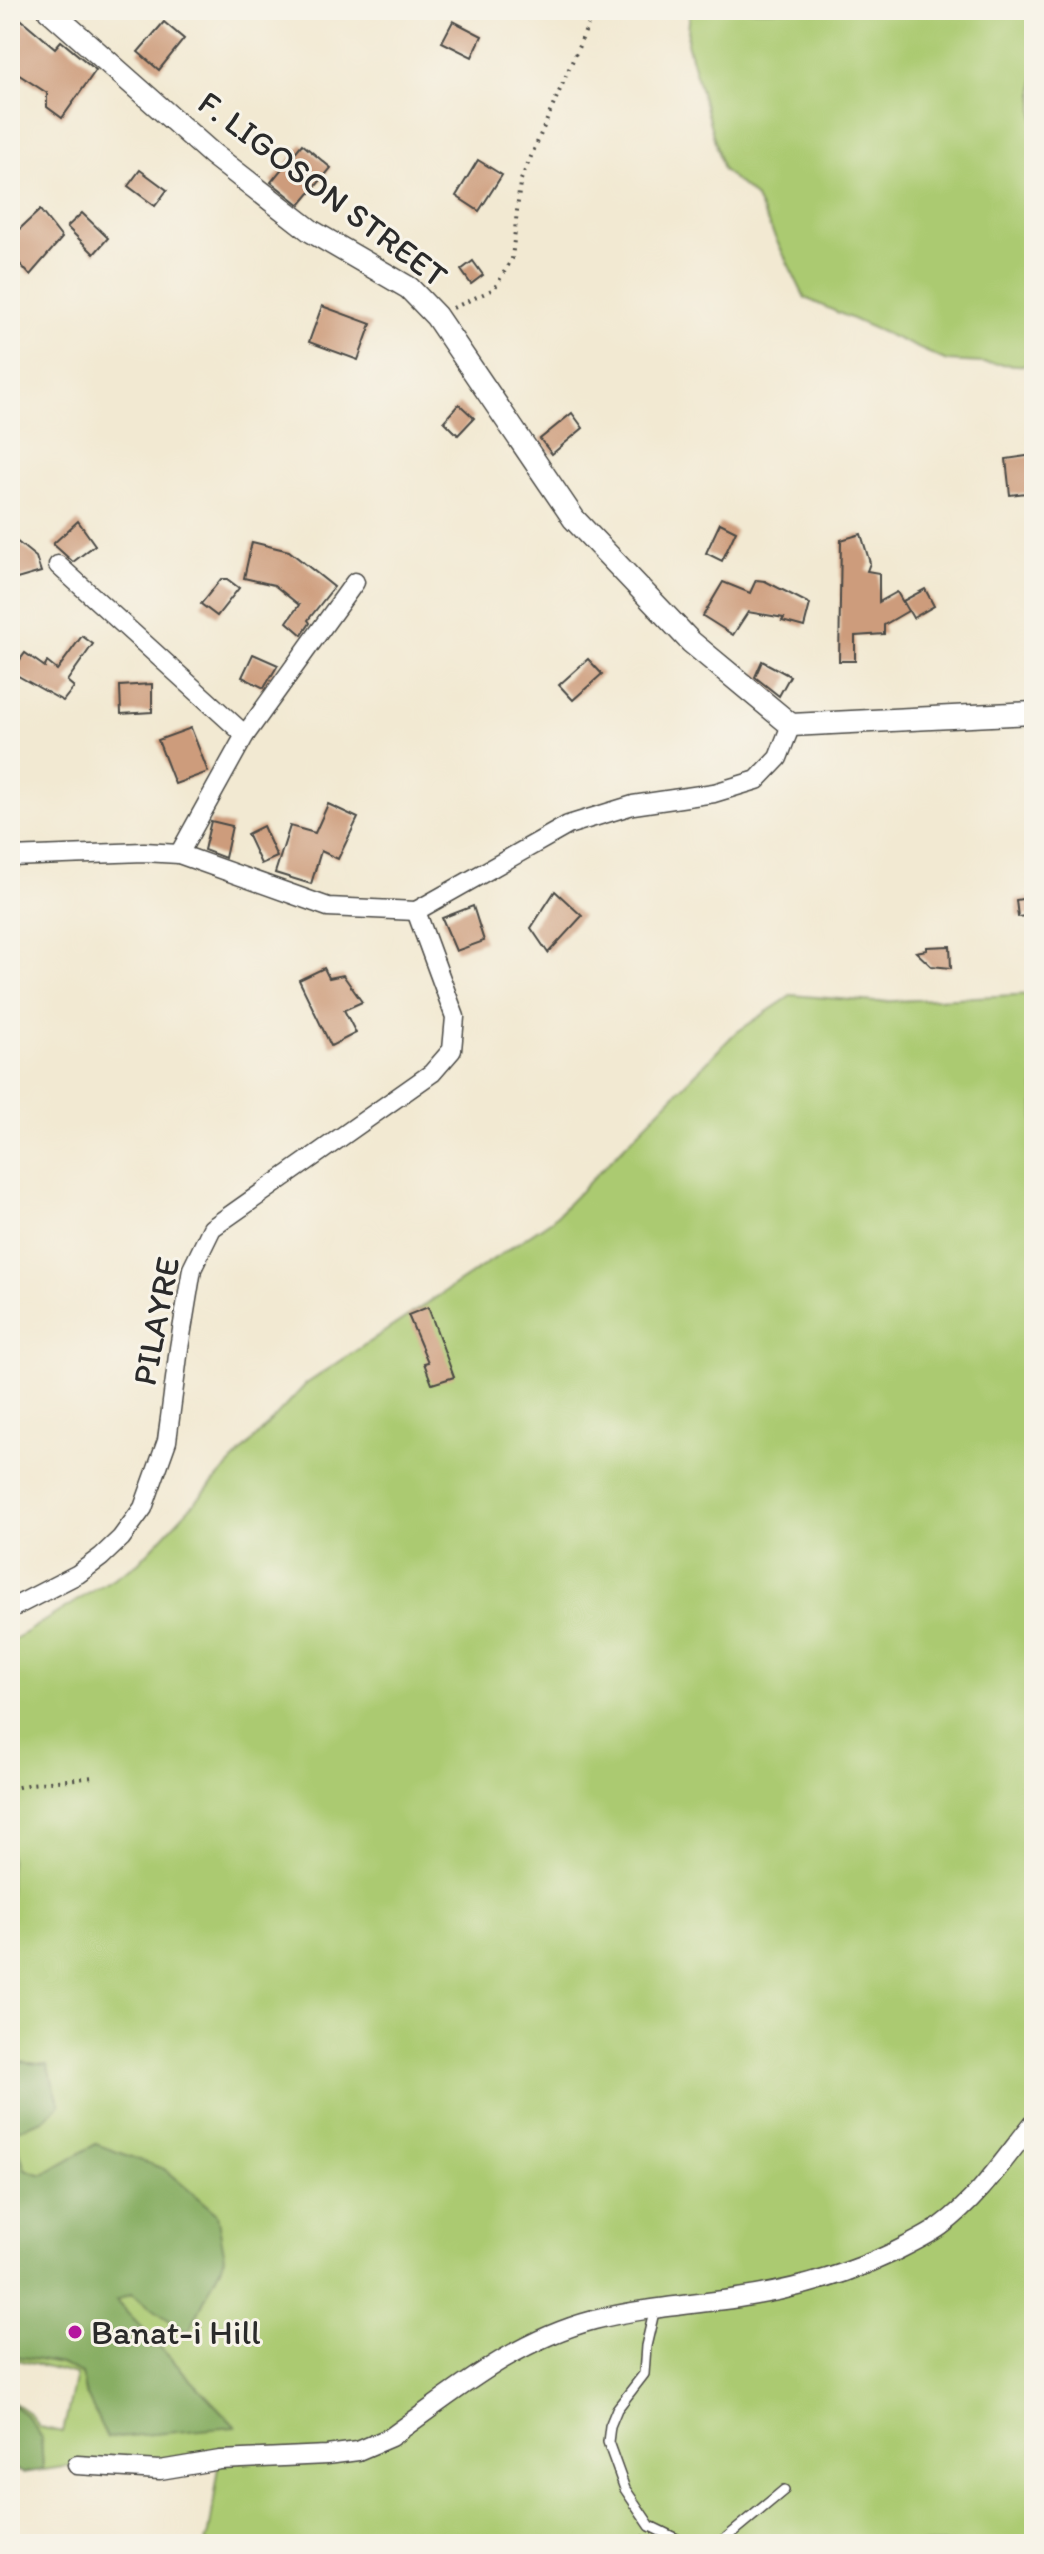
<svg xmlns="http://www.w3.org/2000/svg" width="1044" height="2554" viewBox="0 0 1044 2554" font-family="Itim,sans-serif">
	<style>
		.green { fill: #abca71; stroke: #6b7a4e; stroke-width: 2 }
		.forest { fill: #88ae63; stroke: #5a6c47; stroke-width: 2 }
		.building { fill: #cd9c7b }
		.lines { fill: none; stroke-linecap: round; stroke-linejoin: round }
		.service-casing { stroke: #494844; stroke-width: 12 }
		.minor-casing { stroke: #494844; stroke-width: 21 }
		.tertiary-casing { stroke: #494844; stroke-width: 25 }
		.path { stroke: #494844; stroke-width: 4; stroke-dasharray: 2 6; stroke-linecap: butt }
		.service { stroke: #fff; stroke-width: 9 }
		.minor { stroke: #fff; stroke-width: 18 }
		.tertiary { stroke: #fff; stroke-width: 22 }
		.poi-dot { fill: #b5179e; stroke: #f7f3e8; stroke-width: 3 }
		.labels { text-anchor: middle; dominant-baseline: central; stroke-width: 6; stroke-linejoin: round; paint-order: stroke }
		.street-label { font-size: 34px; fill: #2b2b2b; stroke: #f7f3e8 }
		.poi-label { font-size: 34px; fill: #2b2b2b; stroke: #f7f3e8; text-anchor: start }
	</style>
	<rect width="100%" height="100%" fill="#f7f3e8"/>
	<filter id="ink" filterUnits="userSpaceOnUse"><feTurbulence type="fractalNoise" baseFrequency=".0125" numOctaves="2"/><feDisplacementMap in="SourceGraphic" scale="16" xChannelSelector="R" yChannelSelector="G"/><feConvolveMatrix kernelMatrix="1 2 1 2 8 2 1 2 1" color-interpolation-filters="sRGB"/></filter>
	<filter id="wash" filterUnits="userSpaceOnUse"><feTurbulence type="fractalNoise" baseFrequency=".006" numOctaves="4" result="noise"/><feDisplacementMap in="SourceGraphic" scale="32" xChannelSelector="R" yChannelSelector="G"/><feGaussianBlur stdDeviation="1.8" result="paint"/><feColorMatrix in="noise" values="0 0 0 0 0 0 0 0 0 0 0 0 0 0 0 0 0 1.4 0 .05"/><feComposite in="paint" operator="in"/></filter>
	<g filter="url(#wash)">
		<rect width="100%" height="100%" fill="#f2e9d2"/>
		<!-- green -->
		<g class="green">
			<polygon points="690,10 1034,10 1034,366 947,361 805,298 755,197 723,170 687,43"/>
			<polygon points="1034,994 1034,2544 205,2544 209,2534 220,2460 77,2465 43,2470 41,2437 10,2400 29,2413 39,2427 63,2432 76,2375 10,2358 10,2355 61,2364 82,2374 85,2392 115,2301 131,2294 188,2332 96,2144 42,2175 25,2169 13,2131 43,2120 47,2065 10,2061 10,1642 138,1563 306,1384 552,1220 734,1034 792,995 875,1002"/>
		</g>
		<!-- forest -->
		<g class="forest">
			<polygon points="10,2061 47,2065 60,2105 43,2120 13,2131 25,2169 42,2175 96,2144 164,2169 217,2214 225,2258 188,2333 131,2294 116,2301 236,2427 107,2438 85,2392 82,2374 61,2364 10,2355"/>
			<polygon points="10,2403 26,2415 41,2437 43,2470 23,2473 10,2467"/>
		</g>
		<g id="blocks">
			<!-- building -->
			<g class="building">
				<polygon points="10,10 55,48 61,41 96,70 62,118 47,107 47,93 10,69"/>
				<polygon points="453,21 482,36 472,57 442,42"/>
				<polygon points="164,22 184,39 159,70 138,52"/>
				<polygon points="302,144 331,168 300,205 271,182"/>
				<polygon points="478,160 502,175 479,211 456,196"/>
				<polygon points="140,170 167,190 155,206 128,186"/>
				<polygon points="40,210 62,238 30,275 10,253 10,238"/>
				<polygon points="82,213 108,238 94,254 67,227"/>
				<polygon points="473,261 483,275 471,284 461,270"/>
				<polygon points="322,306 371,324 358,360 309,342"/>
				<polygon points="459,404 474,418 458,435 444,421"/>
				<polygon points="572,413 583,428 552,454 540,439"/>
				<polygon points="1034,455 1034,492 1010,495 1006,459"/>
				<polygon points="78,521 95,545 73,562 53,544"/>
				<polygon points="720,523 736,531 722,561 706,553"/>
				<polygon points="861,534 870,563 867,571 879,573 879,602 897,592 908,611 884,625 884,634 855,636 855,661 839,661 841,540"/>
				<polygon points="10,536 36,557 41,572 10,581"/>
				<polygon points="252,542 289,551 334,587 308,620 310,623 302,635 287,622 299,605 274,585 244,578"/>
				<polygon points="221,579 227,579 239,588 217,616 201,604"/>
				<polygon points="756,580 765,581 810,604 804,627 782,621 784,618 748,612 733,635 703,616 723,582 750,593"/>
				<polygon points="925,589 934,606 913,618 903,601"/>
				<polygon points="82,636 93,644 67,681 74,687 63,701 11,672 25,653 45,667 47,662 57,670"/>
				<polygon points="253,654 278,665 264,688 242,677"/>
				<polygon points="588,659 602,674 573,700 559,685"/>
				<polygon points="762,661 790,676 779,696 755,677"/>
				<polygon points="152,684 152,712 121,714 120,686"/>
				<polygon points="191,728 208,772 175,784 158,740"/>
				<polygon points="328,804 358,818 338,859 321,851 311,884 275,873 290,826 315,833"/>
				<polygon points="211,821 232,826 225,858 204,850"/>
				<polygon points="263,826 277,857 261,864 247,834"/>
				<polygon points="555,891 582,916 548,953 531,928"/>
				<polygon points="1034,897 1034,915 1018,917 1016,900"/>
				<polygon points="473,906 484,941 456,951 442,918"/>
				<polygon points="950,946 951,968 931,966 916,952 927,950 927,947"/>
				<polygon points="324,968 329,978 343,975 362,1002 344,1010 356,1033 331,1046 299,980"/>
				<polygon points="428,1307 454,1377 432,1384 424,1363 428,1362 408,1315"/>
			</g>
		</g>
	</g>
	<g filter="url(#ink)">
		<use href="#blocks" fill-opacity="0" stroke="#494844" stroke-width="2"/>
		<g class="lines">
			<!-- service casing -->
			<g class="service-casing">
				<g id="service">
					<polyline points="655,2308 646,2346 644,2374 617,2409 610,2426 608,2442 625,2489 650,2526 687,2544"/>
					<polyline points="719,2544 784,2490"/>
				</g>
			</g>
			<!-- minor casing -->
			<g class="minor-casing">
				<g id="minor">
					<polyline points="58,565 245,735"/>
					<polyline points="179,854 245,735 355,582"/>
					<polyline points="10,857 144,852 179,854 328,907 416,911 568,825 633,805 714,793 757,780 778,758 791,725"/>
					<polyline points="10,1609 78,1574 101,1557 121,1538 143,1508 167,1441 179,1348 192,1269 212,1228 432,1073 452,1050 455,1017 416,911"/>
					<path d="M 77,2465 L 160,2470 L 220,2460 L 327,2455 L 358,2451 L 391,2437 C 457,2390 514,2341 594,2320 C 641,2308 690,2305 738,2298 C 793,2290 844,2276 894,2252 C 910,2244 927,2236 941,2226 C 979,2198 1005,2158 1034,2122"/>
				</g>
			</g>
			<!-- tertiary casing -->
			<g class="tertiary-casing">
				<polyline id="tertiary" points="49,10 212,154 311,231 409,288 436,316 574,519 691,642 791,725 1034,713"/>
			</g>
			<!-- path -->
			<g class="path">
				<polyline points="453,308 494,289 512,259 520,182 588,25"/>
				<polyline points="10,1789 31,1784 94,1777"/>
				<polyline points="639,2544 644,2535"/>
			</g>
			<!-- service -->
			<use href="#service" class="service"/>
			<!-- minor -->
			<use href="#minor" class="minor"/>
			<!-- tertiary -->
			<use href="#tertiary" class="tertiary"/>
		</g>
	</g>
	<!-- markers -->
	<circle class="poi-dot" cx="75" cy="2332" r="8"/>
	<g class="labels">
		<!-- street labels -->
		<g class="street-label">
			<text transform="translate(323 189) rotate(37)">F. LIGOSON STREET</text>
			<text transform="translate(156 1321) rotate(-79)">PILAYRE</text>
		</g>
		<!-- poi labels -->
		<g class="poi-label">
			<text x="91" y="2332">Banat-i Hill</text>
		</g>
	</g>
	<!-- margin -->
	<rect width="1044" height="2554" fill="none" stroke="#f7f3e8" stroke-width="40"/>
</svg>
